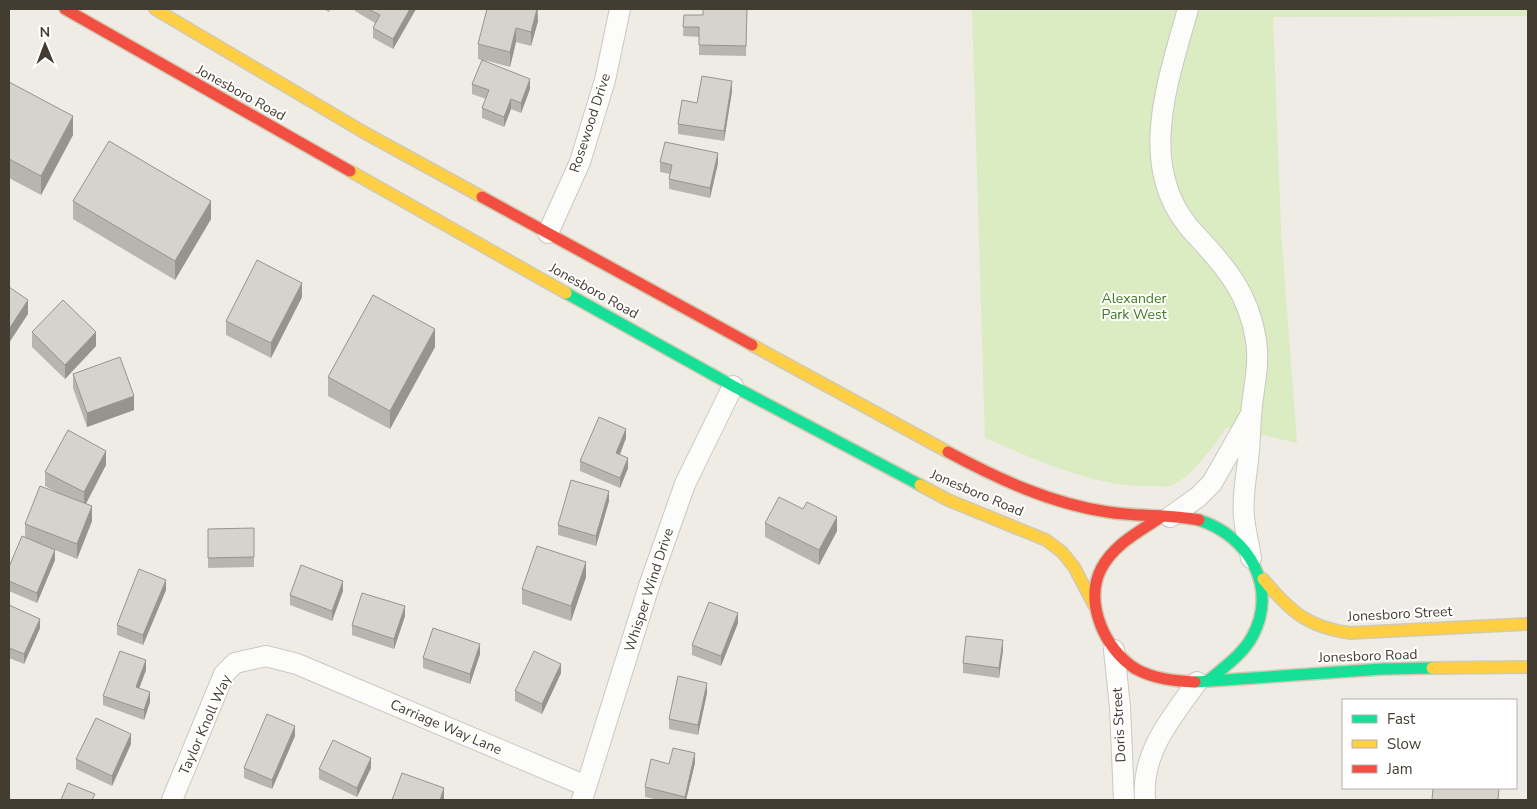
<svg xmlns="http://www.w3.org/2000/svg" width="1537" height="809" viewBox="0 0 1537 809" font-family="'Nunito Sans',sans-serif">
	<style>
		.green { fill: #dbebc2 }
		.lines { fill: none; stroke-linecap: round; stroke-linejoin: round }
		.street-casing { stroke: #cac8c1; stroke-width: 22 }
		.fast-casing { stroke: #d2c9b1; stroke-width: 14 }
		.slow-casing { stroke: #d2c9b1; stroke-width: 14 }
		.jam-casing { stroke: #d2c9b1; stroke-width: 14 }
		.street { stroke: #fcfcfb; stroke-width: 20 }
		.fast { stroke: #16e098; stroke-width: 11 }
		.slow { stroke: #ffcf43; stroke-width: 11 }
		.jam { stroke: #f24e42; stroke-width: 11 }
		.wall { fill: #b8b5af }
		.shaded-wall { fill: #96948f }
		.building { fill: #d6d3cc; stroke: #96948f }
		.labels { text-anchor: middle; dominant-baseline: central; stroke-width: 4; stroke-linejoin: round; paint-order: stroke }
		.street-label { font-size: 14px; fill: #433c31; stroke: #fff }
		.park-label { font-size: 14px; fill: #427921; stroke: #fff }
	</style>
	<rect width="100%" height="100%" fill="#eeece5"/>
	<!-- green -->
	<path class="green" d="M 972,9 L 1528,9 L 1528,16 L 1273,17 L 1281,230 L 1297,443 L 1227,427 C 1216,443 1191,478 1172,485 C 1167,488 1159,486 1153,486 C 1095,488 1037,460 985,438 Z"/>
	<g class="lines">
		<!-- street casing -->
		<g class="street-casing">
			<g id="street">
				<path d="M 1188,9 C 1168,82 1134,170 1195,234 C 1226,267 1249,294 1256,340 C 1260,366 1253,389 1251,415 C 1250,430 1250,445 1248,460 C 1246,479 1242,498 1244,517 C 1245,530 1249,544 1251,558"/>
				<polyline points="548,233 580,162 605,80 620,9"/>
				<polyline points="1170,517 1198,497 1212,483 1250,416"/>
				<polyline points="1114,650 1120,707 1124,800"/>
				<polyline points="172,800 224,674 235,663 266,656 297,664 586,786"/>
				<polyline points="582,800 649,586 685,484 733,386"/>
				<path d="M 1145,800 C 1141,752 1171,719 1197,682"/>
			</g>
		</g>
		<!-- fast casing -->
		<g class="fast-casing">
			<g id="fast">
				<polyline points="566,293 733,386 920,485"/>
				<path d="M 1199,520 C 1249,536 1279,588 1252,637 C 1242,655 1224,667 1209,680"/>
				<polyline points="1195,682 1382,669 1432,668"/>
			</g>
		</g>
		<!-- slow casing -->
		<g class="slow-casing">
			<g id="slow">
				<polyline points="155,9 365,133 482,197"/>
				<polyline points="350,171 566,293"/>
				<polyline points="752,345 948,452"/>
				<polyline points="920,485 948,500 1046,540 1062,552 1074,567 1094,605"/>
				<path d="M 1263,579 C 1290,611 1307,627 1350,633 L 1528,624"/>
				<polyline points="1432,668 1528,667"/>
			</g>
		</g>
		<!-- jam casing -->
		<g class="jam-casing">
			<g id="jam">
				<polyline points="65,9 350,171"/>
				<polyline points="482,197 752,345"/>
				<path d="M 948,452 C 998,479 1052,504 1108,512 C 1138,517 1169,514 1199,520"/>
				<path d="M 1161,517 C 1139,532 1114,544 1101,569 C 1084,603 1105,650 1136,669 C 1154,679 1175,681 1195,682"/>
			</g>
		</g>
		<!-- street -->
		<use href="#street" class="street"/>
		<!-- fast -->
		<use href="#fast" class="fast"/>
		<!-- slow -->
		<use href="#slow" class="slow"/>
		<!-- jam -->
		<use href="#jam" class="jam"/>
	</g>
	<!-- wall -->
	<g class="wall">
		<polygon points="323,9 331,9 329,12"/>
		<polygon points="355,9 416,9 393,49 373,38 373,28 375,23 355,11"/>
		<polygon points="538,9 538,21 531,46 516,42 510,67 484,60 530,89 521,113 511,109 504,127 482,118 482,108 486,99 472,94 472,84 482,60 478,59 478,44"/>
		<polygon points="747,9 746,56 699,55 699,37 683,36 684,15 703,15"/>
		<polygon points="9,82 73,135 41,195 9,178"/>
		<polygon points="732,91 724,141 678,134 678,124 697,103"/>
		<polygon points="660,162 718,163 710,198 669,189 669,179 670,174 660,172"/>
		<polygon points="73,201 211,219 175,280 73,219"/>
		<polygon points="302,297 271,358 226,335 226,321"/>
		<polygon points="32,332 96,346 65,379 32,347"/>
		<polygon points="435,347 390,429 328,396 328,377"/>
		<polygon points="73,374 134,410 87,427 73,388"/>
		<polygon points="626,438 620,455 628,468 620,488 580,471 580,461"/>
		<polygon points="106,465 86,504 92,521 77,559 55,550 55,560 37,603 9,591 9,567 25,537 25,524 58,493 45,486 45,472"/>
		<polygon points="609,501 596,546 558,535 558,525"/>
		<polygon points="765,523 837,531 819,565 765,537"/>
		<polygon points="208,529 254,557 254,567 208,568"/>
		<polygon points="586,577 571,621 522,604 522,589"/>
		<polygon points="166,590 143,645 117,635 117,625"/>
		<polygon points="343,591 332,621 290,605 290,595"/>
		<polygon points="9,605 40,628 24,664 9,658"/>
		<polygon points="405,616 394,649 352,635 352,625"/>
		<polygon points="738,623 721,666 692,655 692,645"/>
		<polygon points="1003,650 999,678 963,673 963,663"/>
		<polygon points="480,654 470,684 423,668 423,658"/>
		<polygon points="146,670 139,688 150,702 144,720 103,705 103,696"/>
		<polygon points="561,673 542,714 515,701 515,691"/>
		<polygon points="707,693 698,735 669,729 669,719"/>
		<polygon points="295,736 272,789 244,778 244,768"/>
		<polygon points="131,744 112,786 76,769 76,759"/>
		<polygon points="695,763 686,800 659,800 645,797 645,787 669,764"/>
		<polygon points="371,768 357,797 319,779 319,769"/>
	</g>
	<!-- shaded-wall -->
	<g class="shaded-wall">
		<polygon points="410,9 416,9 393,49 393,39"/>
		<polygon points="537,9 538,21 531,46 531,32"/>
		<polygon points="516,28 516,42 510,67 510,52"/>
		<polygon points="530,79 530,89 521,113 521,103"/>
		<polygon points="732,81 732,91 724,141 724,131"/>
		<polygon points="511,99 511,109 504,127 504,117"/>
		<polygon points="73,116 73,135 41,195 41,176"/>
		<polygon points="718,153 718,163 710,198 710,188"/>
		<polygon points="211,201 211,219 175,280 175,261"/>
		<polygon points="302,283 302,297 271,358 271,343"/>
		<polygon points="28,300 28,314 9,343 9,329"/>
		<polygon points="435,329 435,347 390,429 390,411"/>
		<polygon points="96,332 96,346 65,379 65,365"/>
		<polygon points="134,396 134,410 87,427 87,413"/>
		<polygon points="626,429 626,438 616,463 616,453"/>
		<polygon points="106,451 106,465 84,507 84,492"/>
		<polygon points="628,458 628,468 620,488 620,478"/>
		<polygon points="609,491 609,501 596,546 596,536"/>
		<polygon points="92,506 92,521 77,559 77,544"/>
		<polygon points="837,517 837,531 819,565 819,550"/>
		<polygon points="55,550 55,560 37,603 37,593"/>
		<polygon points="586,562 586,577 571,621 571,606"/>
		<polygon points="166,580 166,590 143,645 143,635"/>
		<polygon points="343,581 343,591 332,621 332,611"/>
		<polygon points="405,606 405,616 394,649 394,639"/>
		<polygon points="738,613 738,623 721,666 721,656"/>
		<polygon points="40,619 40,628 24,664 24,654"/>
		<polygon points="1003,640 1003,650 999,678 999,668"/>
		<polygon points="480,644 480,654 470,684 470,674"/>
		<polygon points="146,660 146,670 136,697 136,687"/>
		<polygon points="561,664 561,673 542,714 542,704"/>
		<polygon points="707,683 707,693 698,735 698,725"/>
		<polygon points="150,692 150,702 144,720 144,710"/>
		<polygon points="295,726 295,736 272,789 272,780"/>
		<polygon points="131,734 131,744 112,786 112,776"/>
		<polygon points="695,753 695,763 686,800 685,800 685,797"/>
		<polygon points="371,758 371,768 357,797 357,788"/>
		<polygon points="444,788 444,800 440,800"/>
	</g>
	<!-- building -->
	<g class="building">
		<polygon points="368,9 410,9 393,39 373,28 380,15"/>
		<polygon points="487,9 537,9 531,32 516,28 510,52 478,44"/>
		<polygon points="703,9 747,9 746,46 699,45 699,27 683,27 684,15 703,15"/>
		<polygon points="482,60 530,79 521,103 511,99 504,117 482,108 489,90 472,84"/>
		<polygon points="702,76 732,81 724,131 678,124 682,100 697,103"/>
		<polygon points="9,82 73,116 41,176 9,159"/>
		<polygon points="109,141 211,201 175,261 73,201"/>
		<polygon points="665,142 718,153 710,188 669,179 672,165 660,162"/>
		<polygon points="257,260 302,283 271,343 226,321"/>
		<polygon points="9,287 28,300 9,329"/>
		<polygon points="373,295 435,329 390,411 328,377"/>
		<polygon points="63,300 96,332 65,365 32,332"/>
		<polygon points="120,357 134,396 87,413 73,374"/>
		<polygon points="599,417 626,429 616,453 628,458 620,478 580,461"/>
		<polygon points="68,430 106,451 84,492 45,472"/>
		<polygon points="571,480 609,491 596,536 558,525"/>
		<polygon points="40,486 92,506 77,544 25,524"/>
		<polygon points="779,497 803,509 807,502 837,517 819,550 765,523"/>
		<polygon points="254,528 254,557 208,558 208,529"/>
		<polygon points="22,536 55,550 37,593 9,581 9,567"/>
		<polygon points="537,546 586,562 571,606 522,589"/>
		<polygon points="301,565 343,581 332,611 290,595"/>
		<polygon points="139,569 166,580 143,635 117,625"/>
		<polygon points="362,593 405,606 394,639 352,625"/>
		<polygon points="709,602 738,613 721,656 692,645"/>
		<polygon points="9,605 40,619 24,654 9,648"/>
		<polygon points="433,628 480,644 470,674 423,658"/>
		<polygon points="966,636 1003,640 999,668 963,663"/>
		<polygon points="120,651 146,660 136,687 150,692 144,710 103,696"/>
		<polygon points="534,651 561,664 542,704 515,691"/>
		<polygon points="678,676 707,683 698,725 669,719"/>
		<polygon points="267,714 295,726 272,780 244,768"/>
		<polygon points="96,718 131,734 112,776 76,759"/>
		<polygon points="333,740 371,758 357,788 319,769"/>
		<polygon points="673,748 695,753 685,797 645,787 651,759 669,764"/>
		<polygon points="402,773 444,788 440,800 392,800"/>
		<polygon points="68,783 95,794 92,800 61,800"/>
		<polygon points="1433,788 1499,788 1498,800 1432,800"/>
	</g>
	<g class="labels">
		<!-- street labels -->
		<g class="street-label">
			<text transform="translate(241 93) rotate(29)">Jonesboro Road</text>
			<text transform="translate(590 123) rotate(-72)">Rosewood Drive</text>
			<text transform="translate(594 291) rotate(29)">Jonesboro Road</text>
			<text transform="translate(977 493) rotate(23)">Jonesboro Road</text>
			<text transform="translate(649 590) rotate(-72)">Whisper Wind Drive</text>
			<text transform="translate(1400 614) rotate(-3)">Jonesboro Street</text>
			<text transform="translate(1368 656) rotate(-2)">Jonesboro Road</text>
			<text transform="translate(205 725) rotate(-66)">Taylor Knoll Way</text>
			<text transform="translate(1119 725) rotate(-93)">Doris Street</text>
			<text transform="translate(446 727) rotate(23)">Carriage Way Lane</text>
		</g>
		<!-- park labels -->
		<g class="park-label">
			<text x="1134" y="298">Alexander<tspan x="1134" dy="16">Park West</tspan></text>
		</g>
	</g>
	<!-- border -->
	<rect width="1537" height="809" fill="none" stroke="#433c31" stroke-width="20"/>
	<!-- legend -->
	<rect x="1342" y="699" width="175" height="90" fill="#ffffff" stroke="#b4b1ad"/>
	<rect x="1352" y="715" width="25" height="8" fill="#16e098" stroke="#b4b1ad"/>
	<text x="1387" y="724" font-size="15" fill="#433c31">Fast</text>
	<rect x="1352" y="740" width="25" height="8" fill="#ffcf43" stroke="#b4b1ad"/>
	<text x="1387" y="749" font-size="15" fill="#433c31">Slow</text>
	<rect x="1352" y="765" width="25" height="8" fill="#f24e42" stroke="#b4b1ad"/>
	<text x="1387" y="774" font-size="15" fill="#433c31">Jam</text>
	<!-- north arrow -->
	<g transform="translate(45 45) rotate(359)" stroke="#ffffff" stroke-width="4" paint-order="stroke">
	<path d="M0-4L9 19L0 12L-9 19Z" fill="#433c31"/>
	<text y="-8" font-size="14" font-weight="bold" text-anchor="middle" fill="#433c31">N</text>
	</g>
</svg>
